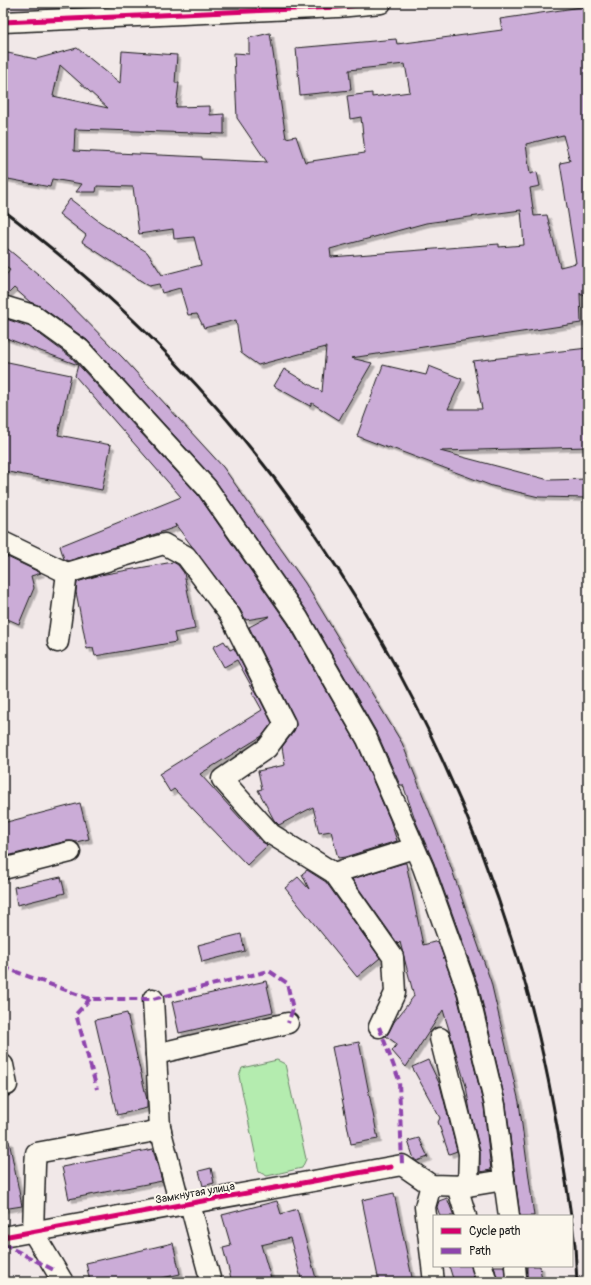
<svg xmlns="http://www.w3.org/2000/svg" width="591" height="1285" viewBox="0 0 591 1285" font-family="Pangolin,sans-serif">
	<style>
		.built { fill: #e6d6e3 }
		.green { fill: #b4ecaf; stroke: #688466 }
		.building { fill: #cbacd7; stroke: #1c1c1c; fill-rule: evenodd; filter: url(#shadow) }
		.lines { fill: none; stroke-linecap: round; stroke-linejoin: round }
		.minor-casing { stroke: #1c1c1c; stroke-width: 23 }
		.path { stroke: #1c1c1c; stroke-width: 2.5; stroke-dasharray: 1 3; stroke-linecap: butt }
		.minor { stroke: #fbf7ec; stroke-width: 20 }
		.rail { stroke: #1c1c1c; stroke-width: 3 }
		.quiet { stroke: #8e44ad; stroke-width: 4; stroke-dasharray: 8 4; stroke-linecap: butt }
		.cycleway-casing { stroke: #fbf7ec; stroke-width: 8 }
		.cycleway { stroke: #d6006c; stroke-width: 5 }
		.labels { text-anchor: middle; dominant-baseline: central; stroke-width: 4; stroke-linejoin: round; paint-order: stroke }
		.street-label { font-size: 11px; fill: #1c1c1c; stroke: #fbf7ec }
	</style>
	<defs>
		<filter id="shadow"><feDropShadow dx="3.5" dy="3.5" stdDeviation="0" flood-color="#0004"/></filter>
	</defs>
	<rect width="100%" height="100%" fill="#f1e8e8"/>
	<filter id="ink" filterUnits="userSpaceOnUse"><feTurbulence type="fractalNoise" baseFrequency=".025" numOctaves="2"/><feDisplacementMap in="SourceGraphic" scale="8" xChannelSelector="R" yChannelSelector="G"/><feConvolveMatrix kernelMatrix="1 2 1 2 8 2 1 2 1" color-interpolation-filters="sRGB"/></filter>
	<g filter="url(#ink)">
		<!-- built -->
		<polygon class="built" points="3,3 117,3 117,8 3,10"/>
		<!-- green -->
		<polygon class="green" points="277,1060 285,1064 306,1159 302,1168 267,1176 259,1172 239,1076 242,1068"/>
		<!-- building -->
		<g class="building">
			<path d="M 588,6 L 588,294 L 581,295 L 580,292 L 580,293 L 581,323 L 351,358 L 372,363 L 339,420 L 312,403 L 310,406 L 274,386 L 284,369 L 322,392 L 326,347 L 258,365 L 241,353 L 236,320 L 204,328 L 197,314 L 188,315 L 180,288 L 162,293 L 159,284 L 149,286 L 82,242 L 86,235 L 59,214 L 70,199 L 100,222 L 147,252 L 162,275 L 201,265 L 194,237 L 174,239 L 173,229 L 139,234 L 133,187 L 97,186 L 96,192 L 76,192 L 82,184 L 52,179 L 50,187 L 3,178 L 3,52 L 36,59 L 77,48 L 120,83 L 122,51 L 177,55 L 175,83 L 179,83 L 176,107 L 210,106 L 210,115 L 224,114 L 224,134 L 75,129 L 74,151 L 202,157 L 202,159 L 267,162 L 237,118 L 234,53 L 249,54 L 249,38 L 270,33 L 286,138 L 296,136 L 305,162 L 365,153 L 361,117 L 350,119 L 347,96 L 372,93 L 372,97 L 410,92 L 405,64 L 349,70 L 351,90 L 300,95 L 296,48 L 396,39 L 397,44 L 502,30 L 500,19 ZM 60,65 L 108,108 L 53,96 ZM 563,135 L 570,161 L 560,163 L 576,263 L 560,267 L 547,215 L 534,216 L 530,188 L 540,186 L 537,172 L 530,174 L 526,144 ZM 521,210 L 524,245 L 499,247 L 499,244 L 331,257 L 330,249 L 426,223 Z"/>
			<polygon points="3,245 50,284 123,358 223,467 305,583 402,743 446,853 491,982 519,1102 534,1216 520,1216 506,1104 479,988 434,863 416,822 403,785 400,785 377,733 307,611 215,480 87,340 40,306 30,302 14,288 7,295 3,295 3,279 10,270 3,265"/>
			<polygon points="3,318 30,327 72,358 198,495 288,624 357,744 390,820 397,841 345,857 338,858 331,831 319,833 313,807 279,825 274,820 258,790 262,789 258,771 285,765 282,747 294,731 296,725 295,719 249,627 270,616 246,620 239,608 175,524 176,527 141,539 68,561 64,559 60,546 181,497 75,376 78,365 3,337"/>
			<polygon points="588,348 588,447 440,451 549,480 588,479 588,498 539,497 492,486 389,447 388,448 357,436 383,365 426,375 429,366 462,379 448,409 482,409 473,361"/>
			<polygon points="3,361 71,375 58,435 111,445 102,490 3,471"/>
			<polygon points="3,555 41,573 31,576 34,588 19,624 3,617"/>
			<polygon points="173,562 178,565 184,573 195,629 174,633 176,642 95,656 93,648 87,649 76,592 77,582 100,575"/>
			<polygon points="224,641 230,650 234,648 272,723 262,736 200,774 262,842 268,845 247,865 174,789 170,792 159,774 262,710 252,692 254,691 237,660 224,667 213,647"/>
			<polygon points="80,803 89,839 76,842 73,841 67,841 3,857 3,823"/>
			<polygon points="404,863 406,863 423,945 438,941 457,995 484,1107 491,1170 480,1172 480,1150 470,1111 466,1086 443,1010 406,1067 392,1051 397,1044 386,1036 389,1032 394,1022 414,996 400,942 398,944 352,879"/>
			<polygon points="307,870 326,882 380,958 357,977 285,888 298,877 309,889 302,874"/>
			<polygon points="61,877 65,893 17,905 14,887"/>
			<polygon points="241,934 245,951 202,962 198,945"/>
			<polygon points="266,981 273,1012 179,1033 172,1002"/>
			<polygon points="127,1013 147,1100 147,1108 117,1115 95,1020"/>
			<polygon points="359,1042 378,1139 351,1144 332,1047"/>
			<polygon points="428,1060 440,1085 457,1151 449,1154 438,1122 440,1118 412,1067"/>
			<polygon points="419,1138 428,1157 417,1161 414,1159 408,1141"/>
			<polygon points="9,1141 22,1206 3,1209 3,1142"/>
			<polygon points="153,1149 162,1181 69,1199 62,1167"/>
			<polygon points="211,1168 214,1183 203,1186 199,1171"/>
			<polygon points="394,1193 413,1282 379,1282 362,1200"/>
			<polygon points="447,1198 454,1216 440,1216 437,1207 439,1201"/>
			<polygon points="277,1201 281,1214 297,1209 317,1282 302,1282 290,1238 261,1245 272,1282 232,1282 223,1248 231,1246 222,1215"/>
			<polygon points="173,1243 180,1274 144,1282 90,1282 86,1263"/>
			<polygon points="449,1266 471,1266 475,1282 454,1282"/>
			<polygon points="494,1266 504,1266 506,1282 498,1282"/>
			<polygon points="527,1266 540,1266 542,1282 526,1282 527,1276"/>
		</g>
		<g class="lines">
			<!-- minor casing -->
			<g class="minor-casing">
				<g id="minor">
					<polyline points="3,22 338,7 381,3"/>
					<polyline points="3,306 33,315 80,349 207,488 298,618 367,739 423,867 468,992 495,1105 504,1180 468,1186 431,1185 402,1165 3,1237"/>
					<polyline points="3,542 67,573"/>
					<polyline points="58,642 67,573 164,544 186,556 230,615 285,724 267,748 222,779 271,834 334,873 414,848"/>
					<polyline points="3,869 70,852"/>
					<polyline points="334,873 393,957 395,993 379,1027"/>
					<polyline points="153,999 160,1128 180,1205"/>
					<polyline points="440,1038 469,1153 468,1186"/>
					<polyline points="156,1054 288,1023"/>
					<polyline points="3,1065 7,1085"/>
					<polyline points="504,1180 509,1216"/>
					<polyline points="431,1185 425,1207 434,1282"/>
					<polyline points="457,1186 466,1216"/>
					<polyline points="190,1204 211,1282"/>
					<polyline points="482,1266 487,1282"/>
					<polyline points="515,1266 516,1277"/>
					<polyline points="63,1282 33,1232 35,1165 36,1153 161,1130"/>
				</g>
			</g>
			<!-- path -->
			<polyline class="path" points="584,1279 584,1282"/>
			<!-- minor -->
			<use href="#minor" class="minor"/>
			<!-- rail -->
			<g class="rail">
				<path d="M 3,210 C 63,256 121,305 173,360 C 333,526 448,734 516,953 C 543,1037 559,1129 571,1216"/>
				<polyline points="572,1223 575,1246 577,1282"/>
			</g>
			<!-- quiet -->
			<g class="quiet">
				<polyline points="3,967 90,999 153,999 269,971 287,983 293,1009 288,1023"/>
				<polyline points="90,999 76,1014 97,1089"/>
				<polyline points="379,1027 399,1080 402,1165"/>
				<polyline points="3,1244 56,1271"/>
			</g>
			<!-- cycleway casing -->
			<g class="cycleway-casing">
				<g id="cycleway">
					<polyline points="3,22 338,7 381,3"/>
					<polyline points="3,1237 391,1167"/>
				</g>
			</g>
			<!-- cycleway -->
			<use href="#cycleway" class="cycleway"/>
		</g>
	</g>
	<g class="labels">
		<!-- street labels -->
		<g class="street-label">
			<text transform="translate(195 1193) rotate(-10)">Замкнутая улица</text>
		</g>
	</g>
	<!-- margin -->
	<rect width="591" height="1285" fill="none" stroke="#fbf7ec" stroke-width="16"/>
	<rect x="8" y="8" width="575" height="1269" fill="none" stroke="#1c1c1c" stroke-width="1.5" filter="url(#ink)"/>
	<!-- legend -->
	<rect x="433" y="1215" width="140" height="52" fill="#fbf7ec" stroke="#a29f99"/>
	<rect x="441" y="1228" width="20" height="6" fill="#d6006c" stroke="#a29f99"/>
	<text x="469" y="1235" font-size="12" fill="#1c1c1c">Cycle path</text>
	<rect x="441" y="1248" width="20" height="6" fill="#8e44ad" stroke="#a29f99"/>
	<text x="469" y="1255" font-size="12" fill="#1c1c1c">Path</text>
</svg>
